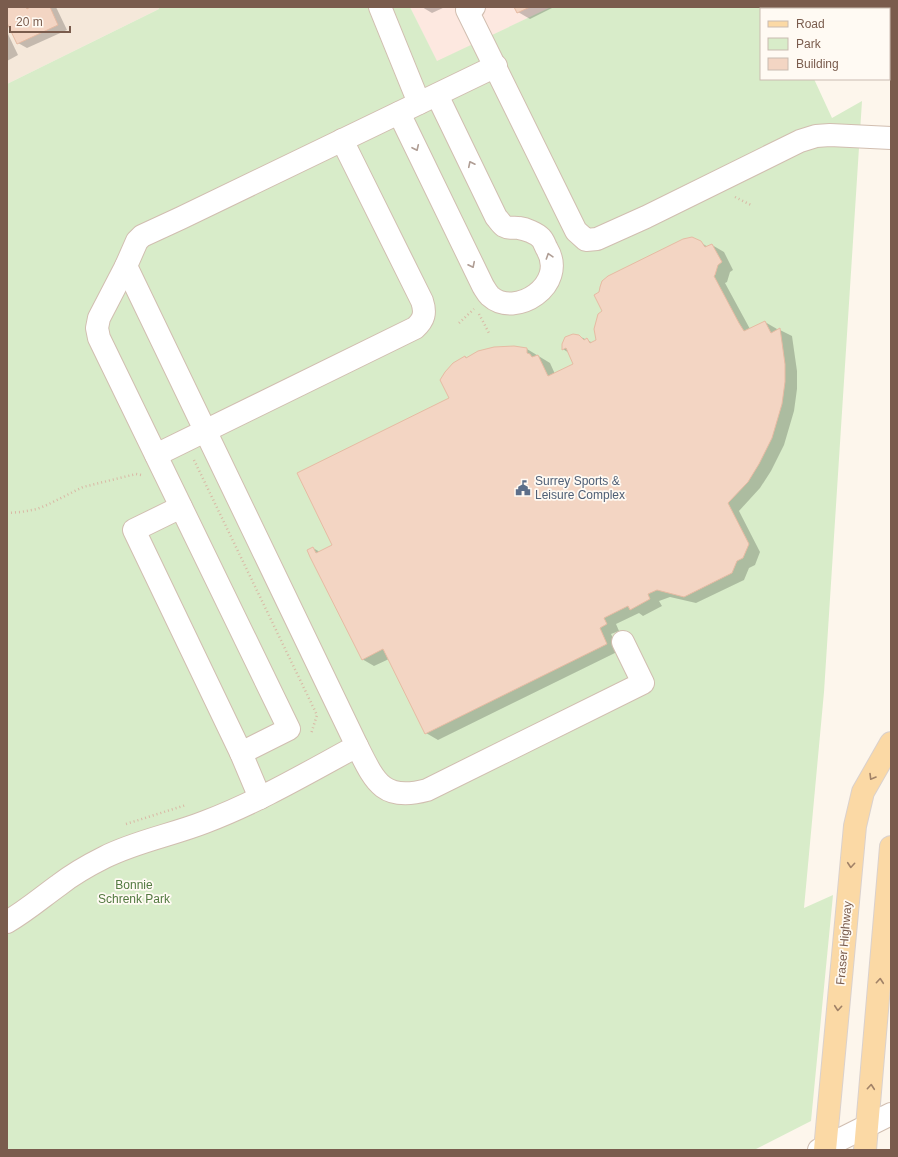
<svg xmlns="http://www.w3.org/2000/svg" width="898" height="1157" viewBox="0 0 898 1157" font-family="Helvetica,sans-serif">
	<style>
		.residential { fill: #f5e8da }
		.commercial { fill: #fde8e0 }
		.green { fill: #d8ecc9 }
		.shadow { fill: #0003 }
		.building { fill: #f3d5c3; stroke: #e6bba3 }
		.lines { fill: none; stroke-linecap: round; stroke-linejoin: round }
		.minor-casing { stroke: #d1beb0; stroke-width: 24 }
		.major-casing { stroke: #dad1cd; stroke-width: 24 }
		.path { stroke: #d9b8a5; stroke-width: 2.5; stroke-dasharray: 1 3; stroke-linecap: butt }
		.minor { stroke: #fff; stroke-width: 22 }
		.major { stroke: #fbd9a5; stroke-width: 22 }
		.oneway { stroke: #af9d94 }
		.oneway2 { stroke: #a18267 }
		.labels { text-anchor: middle; dominant-baseline: central; stroke-width: 3.5; stroke-linejoin: round; paint-order: stroke }
		.service-label { font-size: 12px; fill: #4e5e75; stroke: #fffaf3; text-anchor: start }
		.park-label { font-size: 12px; fill: #537a41; stroke: #fffaf3 }
		.street-label { font-size: 12px; fill: #7a5c4d; stroke: #fffaf3 }
	</style>
	<rect width="100%" height="100%" fill="#fdf6ec"/>
	<!-- residential -->
	<polygon class="residential" points="7,7 158,7 159,9 7,84"/>
	<!-- commercial -->
	<polygon class="commercial" points="410,7 551,7 437,62"/>
	<!-- green -->
	<polygon class="green" points="158,7 410,7 437,61 551,7 781,7 782,9 761,9 761,79 814,79 832,118 862,101 824,692 804,908 833,895 811,1121 754,1150 7,1150 7,84 159,9"/>
	<!-- shadow -->
	<g class="shadow">
		<polygon points="7,7 56,7 67,30 27,48 18,43 7,23"/>
		<polygon points="422,7 445,7 432,13"/>
		<polygon points="515,7 552,7 552,8 530,19 518,12"/>
		<polygon points="7,32 18,55 7,61"/>
		<polygon points="700,242 708,247 712,245 724,252 733,270 730,272 727,282 725,283 750,329 765,322 777,329 778,331 780,330 792,336 797,371 797,389 794,411 784,445 771,471 760,488 739,511 760,552 755,565 749,568 744,580 696,603 670,597 659,601 662,606 643,616 639,613 616,624 619,631 611,634 619,651 438,740 426,733 389,659 374,666 362,659 313,548 320,552 333,546 450,398 465,357 467,358 514,347 527,349 550,363 555,374 574,365 569,353 563,349 579,336 593,343 597,341"/>
	</g>
	<!-- building -->
	<g class="building">
		<polygon points="7,7 26,7 27,9 30,7 50,7 58,25 17,44 7,23"/>
		<polygon points="514,7 530,7 517,13"/>
		<polygon points="692,237 701,241 705,247 712,244 722,262 718,265 715,275 714,276 739,323 744,331 765,321 771,333 780,328 785,364 785,382 782,404 772,438 759,464 748,482 728,503 749,544 743,558 737,561 732,573 684,597 657,590 648,594 650,599 630,610 628,606 604,618 607,624 600,628 607,644 425,734 383,649 362,660 310,557 307,550 313,547 316,553 332,545 297,473 449,398 440,380 445,372 453,363 465,356 466,358 478,351 494,347 514,346 527,348 527,353 530,354 532,357 538,355 548,376 573,364 566,348 562,350 562,344 565,337 573,334 579,335 584,340 587,338 590,343 596,340 594,329 598,314 602,311 594,295 599,292 600,287 602,281 608,276 683,239"/>
	</g>
	<g class="lines">
		<!-- minor casing -->
		<g class="minor-casing">
			<g id="minor">
				<polyline points="380,7 419,103"/>
				<polyline points="474,7 467,10 576,231 586,240 597,239 646,217 800,141 816,136 830,135 891,138"/>
				<path d="M 399,113 L 483,286 C 485,289 487,293 490,296 C 515,319 568,285 547,249 C 545,246 544,241 541,238 C 536,233 526,229 519,228 C 514,227 509,229 504,226 C 501,224 498,219 496,217 L 437,95"/>
				<polyline points="126,266 99,318 97,328 99,338 289,729 241,753"/>
				<path d="M 156,455 L 415,328 C 424,320 426,313 422,301 L 342,140"/>
				<polyline points="181,507 134,530 241,753 260,798"/>
				<path d="M 357,746 C 375,782 383,802 427,790 L 643,683 L 623,642"/>
				<path d="M 7,922 C 26,911 41,898 59,885 C 73,874 89,865 105,857 C 137,841 172,835 205,822 C 258,802 307,773 357,746 C 281,585 202,426 126,266 L 137,241 L 142,236 L 181,218 L 496,66"/>
				<polyline points="819,1150 891,1114"/>
			</g>
		</g>
		<!-- major casing -->
		<g class="major-casing">
			<g id="major">
				<polyline points="825,1150 855,826 863,792 891,743"/>
				<polyline points="865,1150 891,847"/>
			</g>
		</g>
		<!-- path -->
		<g class="path">
			<polyline points="735,197 751,205"/>
			<polyline points="479,314 490,335"/>
			<polyline points="459,323 474,309"/>
			<polyline points="194,460 317,715 311,734"/>
			<polyline points="7,513 21,512 37,509 47,505 83,487 136,474 141,475"/>
			<polyline points="126,824 186,805"/>
		</g>
		<!-- minor -->
		<use href="#minor" class="minor"/>
		<!-- major -->
		<use href="#major" class="major"/>
	</g>
	<!-- one-way arrows -->
	<defs><path id="oneway-chevron" d="M-2-3.5L2.5 0L-2 3.5" fill="none" stroke-width="1.6" stroke-linecap="round" stroke-linejoin="round"/></defs>
	<g class="oneway">
		<use href="#oneway-chevron" transform="translate(416 148) rotate(65)"/>
		<use href="#oneway-chevron" transform="translate(471 164) rotate(-116)"/>
		<use href="#oneway-chevron" transform="translate(549 256) rotate(-108)"/>
		<use href="#oneway-chevron" transform="translate(472 265) rotate(64)"/>
	</g>
	<g class="oneway2">
		<use href="#oneway-chevron" transform="translate(872 777) rotate(121)"/>
		<use href="#oneway-chevron" transform="translate(851 865) rotate(95)"/>
		<use href="#oneway-chevron" transform="translate(880 981) rotate(-85)"/>
		<use href="#oneway-chevron" transform="translate(838 1008) rotate(95)"/>
		<use href="#oneway-chevron" transform="translate(871 1087) rotate(-85)"/>
	</g>
	<!-- icons -->
	<defs>
		<g id="civic-bare" transform="scale(1.2)"><path d="M-.6-6.5H3V-4.5H.6V-3L4-1V1h2V6H-6V1h2V-1L-.6-3ZM-1.2 2.5V6h2.4V2.5Z" fill="#5c6f8a" stroke="#fffaf3" stroke-width="2.5" paint-order="stroke"/></g>
	</defs>
	<g fill-rule="evenodd">
		<use href="#civic-bare" x="523" y="488"/>
	</g>
	<g class="labels">
		<!-- service labels -->
		<g class="service-label">
			<text x="535" y="481">Surrey Sports &amp;<tspan x="535" dy="14">Leisure Complex</tspan></text>
		</g>
		<!-- park labels -->
		<g class="park-label">
			<text x="134" y="885">Bonnie<tspan x="134" dy="14">Schrenk Park</tspan></text>
		</g>
		<!-- street labels -->
		<g class="street-label">
			<text transform="translate(844 943) rotate(-85)">Fraser Highway</text>
		</g>
	</g>
	<!-- border -->
	<rect width="898" height="1157" fill="none" stroke="#7a5c4d" stroke-width="16"/>
	<!-- legend -->
	<rect x="760" y="8" width="130" height="72" fill="#fffaf3" stroke="#cabbb1"/>
	<rect x="768" y="21" width="20" height="6" fill="#fbd9a5" stroke="#cabbb1"/>
	<text x="796" y="28" font-size="12" fill="#7a5c4d">Road</text>
	<rect x="768" y="38" width="20" height="12" fill="#d8ecc9" stroke="#cabbb1"/>
	<text x="796" y="48" font-size="12" fill="#7a5c4d">Park</text>
	<rect x="768" y="58" width="20" height="12" fill="#f3d5c3" stroke="#cabbb1"/>
	<text x="796" y="68" font-size="12" fill="#7a5c4d">Building</text>
	<!-- scale -->
	<path d="M10 26v6h60v-6" fill="none" stroke="#7a5c4d" stroke-width="2"/>
	<text x="16" y="26" font-size="12" fill="#7a5c4d" stroke="#fffaf3" stroke-width="3" paint-order="stroke">20 m</text>
</svg>
